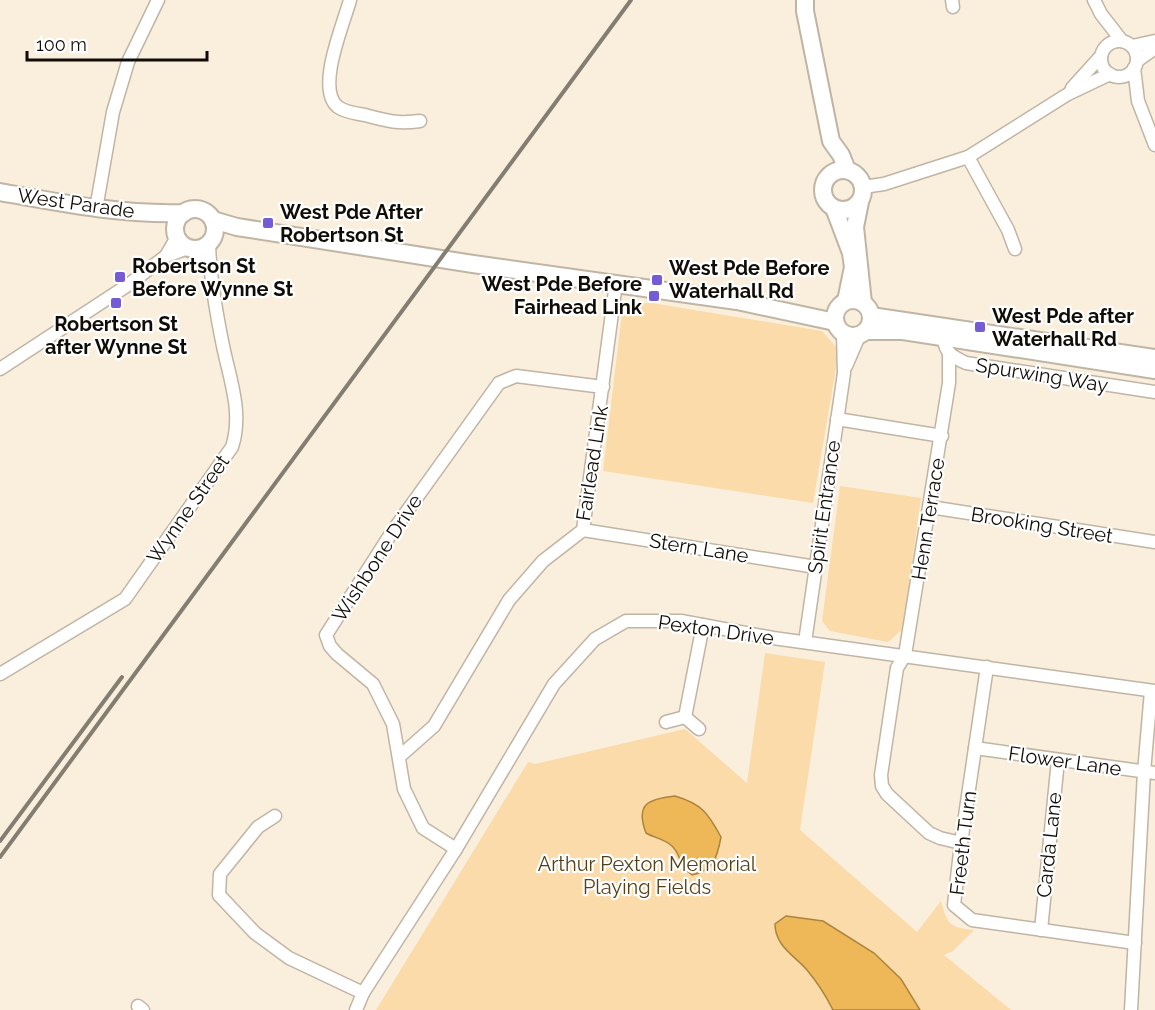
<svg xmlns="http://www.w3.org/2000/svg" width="1155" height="1010" viewBox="0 0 1155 1010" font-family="Raleway,sans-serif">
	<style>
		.green { fill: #fadba9 }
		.water { fill: #eeb757; stroke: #ab843f; stroke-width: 1.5 }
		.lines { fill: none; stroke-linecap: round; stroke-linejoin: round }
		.street-casing { stroke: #c0b5a4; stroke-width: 15 }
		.secondary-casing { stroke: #c0b5a4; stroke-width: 20 }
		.street { stroke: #fff; stroke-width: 12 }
		.secondary { stroke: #fff; stroke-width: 16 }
		.rail { stroke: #847d71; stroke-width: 4 }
		.poi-dot { fill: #755bd6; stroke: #fff; stroke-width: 2 }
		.labels { text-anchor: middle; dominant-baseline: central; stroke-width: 4.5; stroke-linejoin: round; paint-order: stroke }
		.street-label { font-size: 20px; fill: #100c07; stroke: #fff }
		.poi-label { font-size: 20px; font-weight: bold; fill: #100c07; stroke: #fff; text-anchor: start }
		.park-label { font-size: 20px; fill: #553f17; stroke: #fff }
	</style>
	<rect width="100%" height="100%" fill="#faefdd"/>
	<!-- green -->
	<g class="green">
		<polygon points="634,303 652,303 822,331 836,347 837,362 813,503 603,471 622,313"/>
		<polygon points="840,486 921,498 903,629 888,642 830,631 822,621"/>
		<path d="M 765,653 L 825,662 L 800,830 L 917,932 L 941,901 C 947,924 950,928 974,930 L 953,951 L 944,955 L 1011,1010 L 376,1010 L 528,762 L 535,764 L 685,729 L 747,783 Z"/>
	</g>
	<!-- water -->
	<g class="water">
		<path d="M 675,796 C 702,804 708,813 721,837 C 717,858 714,870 692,875 C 677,865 683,858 673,847 C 666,839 654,838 646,833 C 635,804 648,799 675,796 Z"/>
		<path d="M 786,916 L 823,921 L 874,953 L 901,979 L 920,1010 L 833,1010 C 826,996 817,982 807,970 C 794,955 775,946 775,924 Z"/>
	</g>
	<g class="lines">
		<!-- street casing -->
		<g class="street-casing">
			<g id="street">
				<path d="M 350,0 C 344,23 315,89 338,107 C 345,112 358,114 365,115 C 387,121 397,124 420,121"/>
				<polyline points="952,0 953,7"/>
				<polyline points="1094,0 1101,14 1122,41"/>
				<circle cx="1119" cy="59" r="18"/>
				<polyline points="1132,46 1155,41"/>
				<polyline points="1137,61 1155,48"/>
				<polyline points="1134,68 1138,101 1155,145"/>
				<polyline points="1072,88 1101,56"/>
				<polyline points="968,157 1008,230 1015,249"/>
				<polyline points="863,187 884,184 968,157 1068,94 1110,74"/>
				<polyline points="96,209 113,112 128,62 158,0"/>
				<polyline points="194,249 210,270"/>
				<polyline points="166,256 177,237"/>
				<path d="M 944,337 C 944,353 953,357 966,363 L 1155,392"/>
				<polyline points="949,354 949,383 905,655 897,668 881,775 882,786 887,794 929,833 940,838 961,843"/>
				<polyline points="846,366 859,336"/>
				<polyline points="0,369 128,285 166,256 188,248"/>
				<polyline points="837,419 942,436"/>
				<polyline points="930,507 1155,542"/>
				<polyline points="583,530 816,567"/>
				<polyline points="805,642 844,373 843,333"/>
				<polyline points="987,667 961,843 954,905 972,920 1135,943"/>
				<path d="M 0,674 L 125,599 L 232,447 C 243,413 230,380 223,346 C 216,312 210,278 209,244"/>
				<polyline points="685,717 703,625"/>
				<polyline points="685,717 699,729"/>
				<polyline points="666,722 685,717"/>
				<polyline points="975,748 1155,773"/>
				<polyline points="399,757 434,726 509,600 543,561 583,530 616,283"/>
				<polyline points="275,816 258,827 220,874 219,895 255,933 289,958 363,993 356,1010"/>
				<polyline points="456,849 423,828 404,789 393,724 373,684 337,654 330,646 326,635 392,532 499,383 516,376 603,387"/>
				<polyline points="1041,930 1058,760"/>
				<polyline points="363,993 456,849 554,684 595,639 626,621 681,621 773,638 1155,691"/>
				<polyline points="138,1006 143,1010"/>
				<polyline points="1131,1010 1144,772 1151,691"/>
			</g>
		</g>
		<!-- secondary casing -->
		<g class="secondary-casing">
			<g id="secondary">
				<polyline points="805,0 805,11 831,141 841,155 847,170"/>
				<circle cx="843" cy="190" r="20"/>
				<path d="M 0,192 C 61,203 121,215 184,213"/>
				<polyline points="860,202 855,227 863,303"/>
				<polyline points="834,208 851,253 853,267 846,301"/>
				<circle cx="195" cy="229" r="20"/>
				<polyline points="213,220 237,227 473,264 737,301 835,322"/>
				<circle cx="853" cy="318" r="18"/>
				<polyline points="871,316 1155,358"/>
				<polyline points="866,331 903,331 1155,370"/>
			</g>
		</g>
		<!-- street -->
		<use href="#street" class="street"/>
		<!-- secondary -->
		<use href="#secondary" class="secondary"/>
		<!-- rail -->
		<g class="rail">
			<polyline points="0,841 122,677"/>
			<polyline points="0,857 631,0"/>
		</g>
	</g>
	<!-- markers -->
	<g class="poi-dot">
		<rect x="262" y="217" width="12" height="12" rx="3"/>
		<rect x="114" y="271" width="12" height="12" rx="3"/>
		<rect x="651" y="274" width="12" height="12" rx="3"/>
		<rect x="648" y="290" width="12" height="12" rx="3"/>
		<rect x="110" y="297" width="12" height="12" rx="3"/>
		<rect x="974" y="321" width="12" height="12" rx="3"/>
	</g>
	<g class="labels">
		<!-- street labels -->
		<g class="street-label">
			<text transform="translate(76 203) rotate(8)">West Parade</text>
			<text transform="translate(1042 375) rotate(9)">Spurwing Way</text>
			<text transform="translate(592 463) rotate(-81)">Fairlead Link</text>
			<text transform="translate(824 507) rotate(-82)">Spirit Entrance</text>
			<text transform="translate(188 509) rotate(-55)">Wynne Street</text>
			<text transform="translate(928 519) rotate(-81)">Henn Terrace</text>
			<text transform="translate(1042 525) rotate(9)">Brooking Street</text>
			<text transform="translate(699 548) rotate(9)">Stern Lane</text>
			<text transform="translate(377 558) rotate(-57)">Wishbone Drive</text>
			<text transform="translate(716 630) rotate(8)">Pexton Drive</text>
			<text transform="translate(1065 761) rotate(8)">Flower Lane</text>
			<text transform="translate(963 843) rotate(-83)">Freeth Turn</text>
			<text transform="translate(1049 845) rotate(-84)">Carda Lane</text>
		</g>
		<!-- poi labels -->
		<g class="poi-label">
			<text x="280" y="212">West Pde After<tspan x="280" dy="23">Robertson St</tspan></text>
			<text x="132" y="266">Robertson St<tspan x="132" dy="23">Before Wynne St</tspan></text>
			<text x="669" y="268">West Pde Before<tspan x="669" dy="23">Waterhall Rd</tspan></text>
			<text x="642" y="284" text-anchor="end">West Pde Before<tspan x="642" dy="23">Fairhead Link</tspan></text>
			<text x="992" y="316">West Pde after<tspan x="992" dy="23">Waterhall Rd</tspan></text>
			<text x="116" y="324" text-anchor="middle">Robertson St<tspan x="116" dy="23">after Wynne St</tspan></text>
		</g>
		<!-- park labels -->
		<g class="park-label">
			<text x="647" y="864">Arthur Pexton Memorial<tspan x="647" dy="23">Playing Fields</tspan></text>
		</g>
	</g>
	<!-- scale -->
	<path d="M27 51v9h180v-9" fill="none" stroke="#100c07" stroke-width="3"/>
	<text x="36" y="51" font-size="18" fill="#100c07" stroke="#ffffff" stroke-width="4.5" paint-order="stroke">100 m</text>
</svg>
